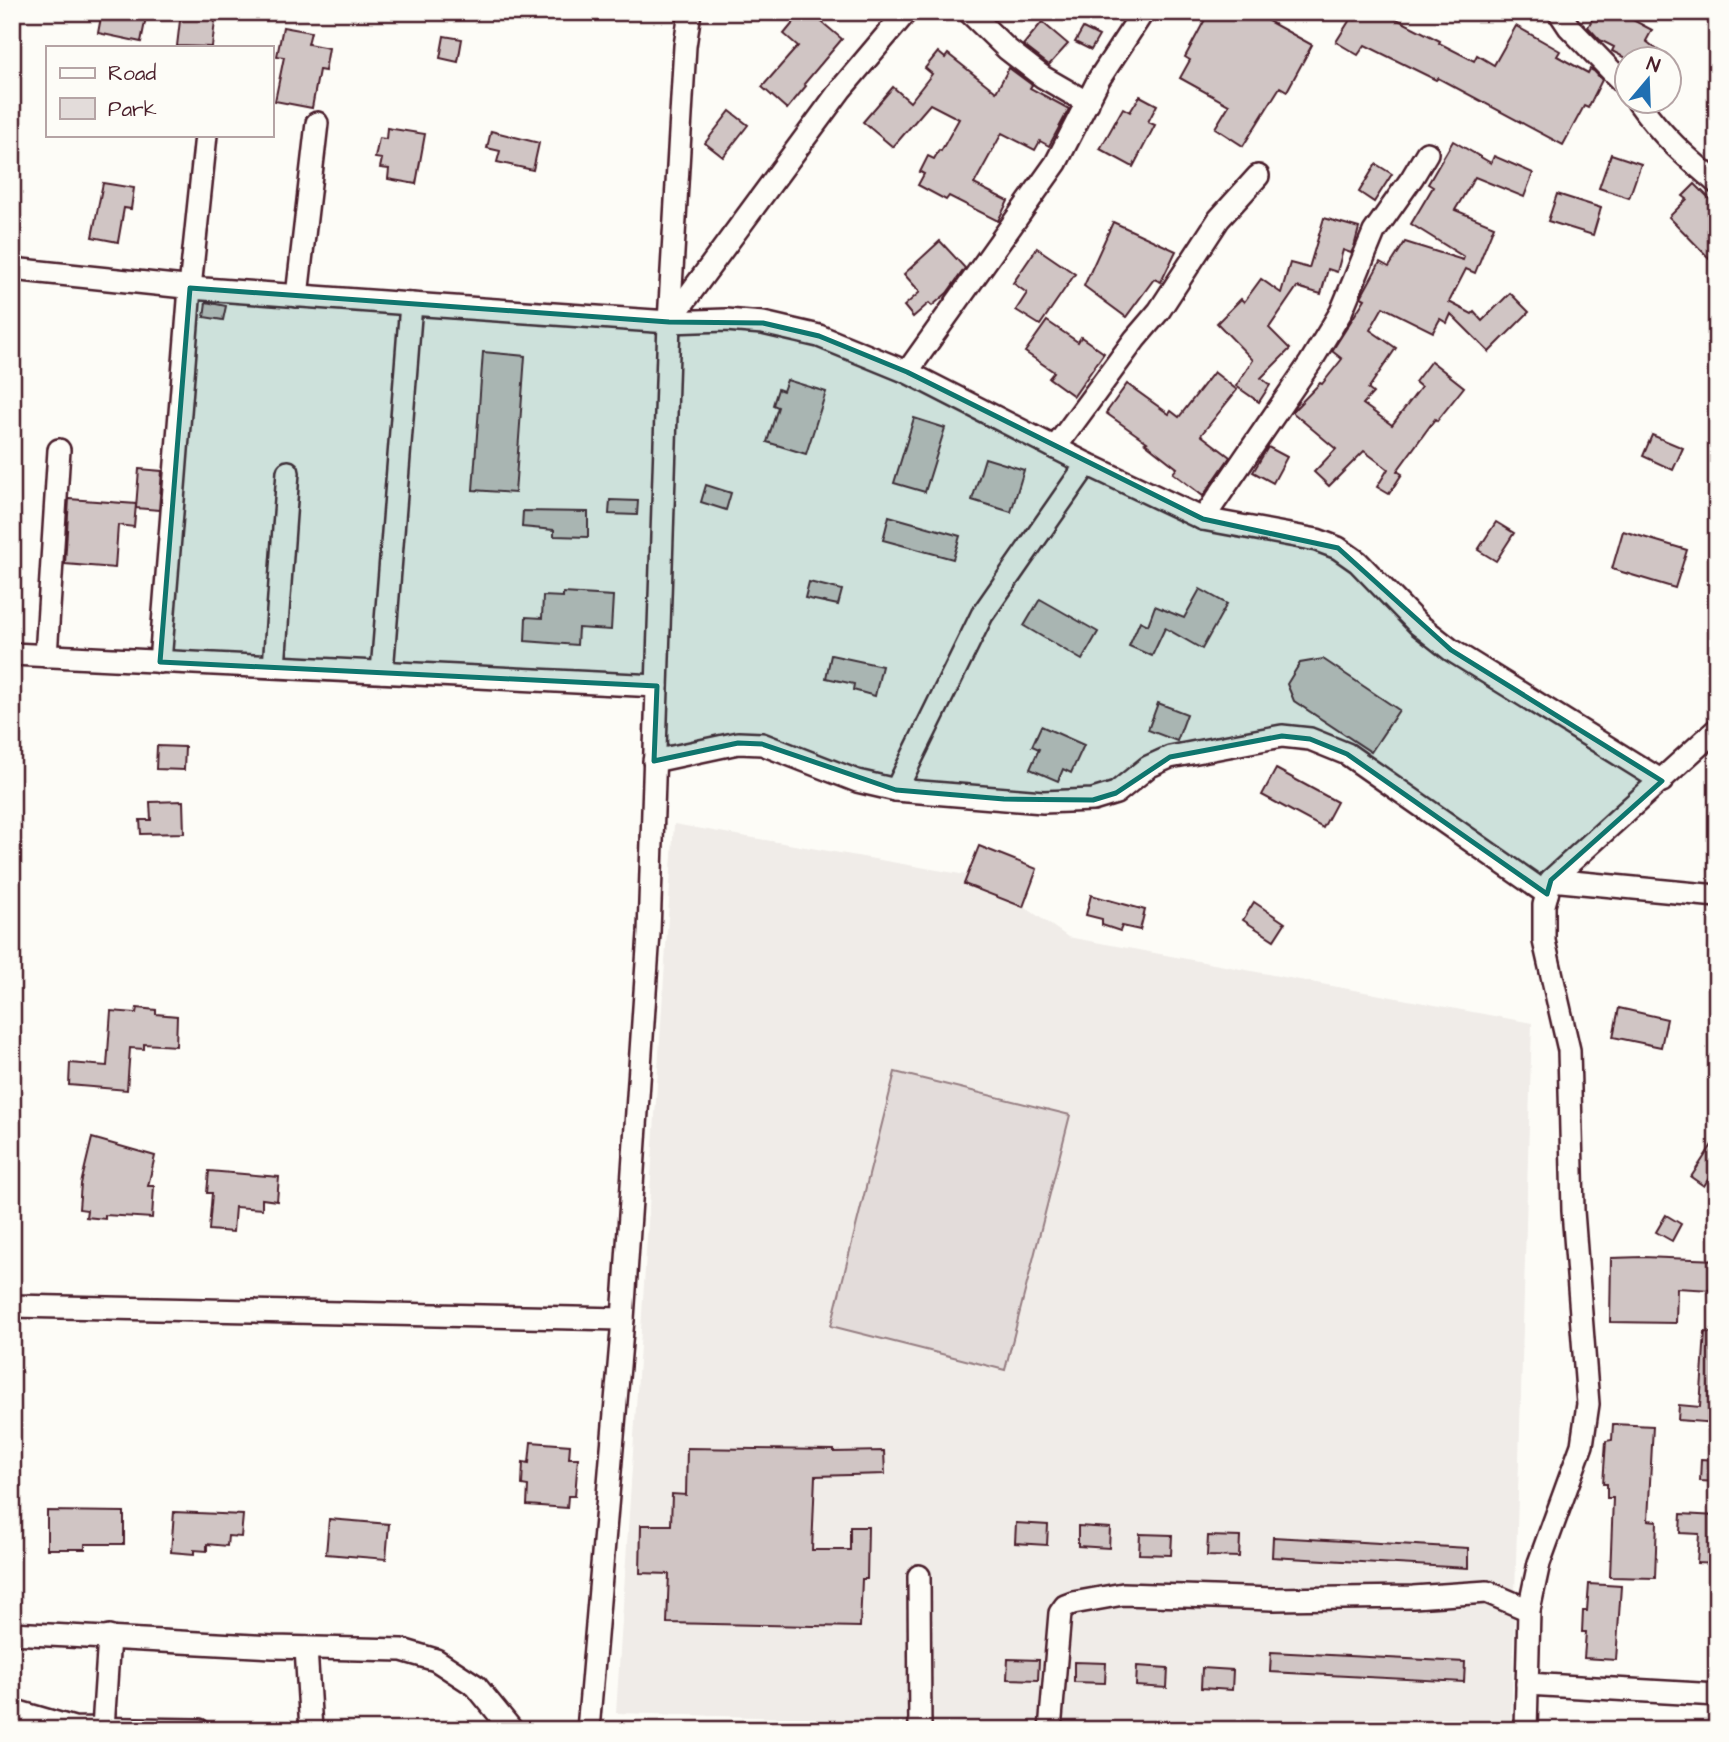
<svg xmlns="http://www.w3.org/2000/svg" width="1729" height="1742" viewBox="0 0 1729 1742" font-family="'Architects Daughter',sans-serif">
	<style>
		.built { fill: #f0ece8 }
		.green { fill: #e3dcda; stroke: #967e82; stroke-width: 2 }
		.building { fill: #d0c5c4; stroke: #4a1f2b; stroke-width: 2 }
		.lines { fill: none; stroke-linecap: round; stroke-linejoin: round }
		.minor-casing { stroke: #4a1f2b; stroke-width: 26 }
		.minor { stroke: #fdfcf7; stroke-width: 21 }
		.marked { fill: #0f766e; fill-opacity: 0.2; stroke: #0f766e; stroke-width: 5; stroke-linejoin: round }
	</style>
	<rect width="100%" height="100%" fill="#fdfcf7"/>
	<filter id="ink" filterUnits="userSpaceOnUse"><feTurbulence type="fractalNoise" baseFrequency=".0143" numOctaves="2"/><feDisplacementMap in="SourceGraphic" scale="14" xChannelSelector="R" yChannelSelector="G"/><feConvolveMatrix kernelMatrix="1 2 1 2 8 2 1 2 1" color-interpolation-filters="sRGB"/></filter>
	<g filter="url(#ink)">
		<!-- built -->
		<polygon class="built" points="674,824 983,878 1068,937 1532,1023 1511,1730 1193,1730 616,1713"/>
		<!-- green -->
		<polygon class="green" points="895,1072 1070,1115 1005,1370 831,1326"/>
		<!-- building -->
		<g class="building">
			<polygon points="102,12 147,12 141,42 98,33"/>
			<polygon points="181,12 216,12 212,47 177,46"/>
			<polygon points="802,12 810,12 842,39 804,84 806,86 787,109 762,87 798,46 784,34"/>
			<polygon points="1209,12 1252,12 1312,45 1287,91 1280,87 1243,146 1215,128 1229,105 1180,78 1190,60 1185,57"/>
			<polygon points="1360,12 1383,12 1440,41 1439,43 1474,61 1477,55 1494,65 1516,26 1560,51 1557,56 1588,73 1590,69 1594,71 1602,80 1588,108 1584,106 1563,145 1438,78 1436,80 1365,45 1358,55 1336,42 1351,18 1355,20"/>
			<polygon points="1596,12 1618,12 1652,30 1646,41 1670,60 1629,60 1612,51 1614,47 1600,40 1588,27"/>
			<polygon points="1042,22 1068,44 1049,65 1023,45"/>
			<polygon points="283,27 311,32 308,44 329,48 325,71 319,70 312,108 275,101 284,57 277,56"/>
			<polygon points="1083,28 1099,36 1091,50 1075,42"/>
			<polygon points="444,36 462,39 458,62 440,58"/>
			<polygon points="938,52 945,58 948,54 996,92 1009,68 1032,85 1030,88 1069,109 1049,146 1040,141 1035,150 1002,133 974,184 1008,201 998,221 949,196 946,200 918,185 924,174 920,172 928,156 934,159 939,150 941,151 959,119 930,104 893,147 863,122 893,87 910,102 932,74 925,68"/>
			<polygon points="1140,96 1157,105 1148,122 1155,125 1133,167 1100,149 1123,108 1130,112"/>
			<polygon points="730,111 748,125 723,157 705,143"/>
			<polygon points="387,128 425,134 416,184 388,179 389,169 380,168 382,159 375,158 379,138 386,139"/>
			<polygon points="491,131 539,143 533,170 497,162 500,151 487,148"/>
			<polygon points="1453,141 1491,163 1494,156 1533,173 1524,197 1475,177 1455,210 1494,226 1475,273 1466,269 1449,302 1472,314 1474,312 1482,321 1510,293 1529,312 1489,352 1451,314 1447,323 1440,319 1433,332 1383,307 1370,330 1396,348 1368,389 1373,393 1363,404 1392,425 1421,387 1415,382 1431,361 1464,387 1437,421 1435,419 1397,471 1402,474 1389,494 1377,487 1388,469 1364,451 1329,486 1314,472 1336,449 1292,412 1320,383 1322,384 1342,359 1332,351 1365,299 1361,297 1380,262 1389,267 1405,242 1463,260 1464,257 1411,224 1433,187 1428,184"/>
			<polygon points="1611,154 1641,164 1629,198 1599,188"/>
			<polygon points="1376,164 1392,174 1374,202 1359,192"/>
			<polygon points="103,183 134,188 131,209 124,208 118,242 92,237"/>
			<polygon points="1695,184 1717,206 1717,251 1709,258 1669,217 1687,199 1683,196"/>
			<polygon points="1557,194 1601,208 1593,235 1548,221"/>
			<polygon points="1324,218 1359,228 1354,247 1351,253 1343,250 1337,272 1328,269 1321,294 1297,287 1269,328 1290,349 1261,378 1270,385 1259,402 1236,386 1253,360 1217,323 1241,299 1244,302 1261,279 1281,293 1290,263 1309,268"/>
			<polygon points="1113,222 1176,251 1161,282 1154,279 1126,317 1084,286"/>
			<polygon points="940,241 965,268 947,293 932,306 929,303 913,317 904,306 920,292 904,274"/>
			<polygon points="1037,248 1075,274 1040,325 1016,310 1027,293 1013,283"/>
			<polygon points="206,302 226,306 223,320 204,317"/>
			<polygon points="1047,321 1078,342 1081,337 1104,353 1074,396 1049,378 1054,372 1025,352"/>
			<polygon points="483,352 525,356 515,493 473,490"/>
			<polygon points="1214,372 1237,390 1201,435 1230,457 1203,496 1173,473 1177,468 1145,443 1147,442 1106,413 1127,384 1169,414 1171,411 1179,417"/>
			<polygon points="787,380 826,392 806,454 767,442 778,407 773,405 778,389 783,391"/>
			<polygon points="914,418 945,428 925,492 894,483"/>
			<polygon points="1652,435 1683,448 1673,470 1643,456"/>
			<polygon points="1268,447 1287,457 1273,483 1253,472"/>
			<polygon points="985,458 1024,470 1011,512 972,500"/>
			<polygon points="139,469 162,471 159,510 136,508"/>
			<polygon points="706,485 731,493 726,510 701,502"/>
			<polygon points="69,499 136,504 134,527 118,525 115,568 65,564"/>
			<polygon points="610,500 638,501 637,515 609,514"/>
			<polygon points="523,511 588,512 588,537 554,536 554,530 522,527"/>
			<polygon points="889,516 960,536 953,559 883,540"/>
			<polygon points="1496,522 1514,533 1496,561 1478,550"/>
			<polygon points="1623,531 1687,550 1675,588 1612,569"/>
			<polygon points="809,582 842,590 838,605 805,598"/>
			<polygon points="1200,589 1227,604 1202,649 1165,628 1152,656 1129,646 1140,621 1148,625 1155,606 1184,618"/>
			<polygon points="563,593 613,596 611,630 578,628 577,645 525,641 526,617 542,618 543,596 563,597"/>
			<polygon points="1040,599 1098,632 1082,660 1024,626"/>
			<polygon points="831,655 882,666 875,696 853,690 854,684 826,678"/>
			<polygon points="1323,659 1399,710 1371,752 1294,701 1287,684 1300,663"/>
			<polygon points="1158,703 1187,714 1177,741 1148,730"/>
			<polygon points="1041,726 1084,745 1071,773 1063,769 1058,781 1030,769 1039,749 1032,746"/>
			<polygon points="157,746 185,747 184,770 156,769"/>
			<polygon points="1276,769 1337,802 1323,828 1262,795"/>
			<polygon points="183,801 184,833 141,834 140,820 151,820 150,802"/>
			<polygon points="979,846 1037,869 1023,907 964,884"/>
			<polygon points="1091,895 1145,910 1140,930 1122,926 1120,931 1102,925 1102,919 1086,915"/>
			<polygon points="1254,902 1285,923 1274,940 1243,920"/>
			<polygon points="137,1008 156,1010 156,1014 177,1016 176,1046 144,1044 144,1049 130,1048 127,1090 69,1085 70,1063 107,1066 111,1011 136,1013"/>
			<polygon points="1619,1008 1667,1019 1661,1047 1613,1037"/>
			<polygon points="1717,1137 1717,1165 1704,1186 1691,1177"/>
			<polygon points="92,1138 155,1156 148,1186 154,1186 152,1218 105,1215 105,1219 86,1217 87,1210 79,1209 81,1184"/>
			<polygon points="209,1171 279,1177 277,1201 262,1199 262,1209 235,1207 233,1232 209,1230 212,1193 207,1193"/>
			<polygon points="1666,1215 1681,1224 1672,1241 1656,1232"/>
			<polygon points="1643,1257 1717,1260 1717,1285 1711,1285 1711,1290 1677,1288 1676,1323 1610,1322 1611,1258"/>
			<polygon points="1705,1332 1717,1333 1717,1423 1678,1420 1679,1405 1700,1407"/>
			<polygon points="1613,1424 1653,1426 1648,1520 1657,1521 1655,1578 1610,1577 1613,1498 1607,1498 1607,1484 1603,1484 1606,1441 1612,1440"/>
			<polygon points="531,1442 570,1445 569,1458 578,1458 575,1496 568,1496 567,1508 527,1505 528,1486 522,1485 523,1462 529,1463"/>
			<polygon points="687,1448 834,1450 834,1452 884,1451 885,1474 815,1476 812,1550 850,1550 850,1527 868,1527 867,1579 862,1579 860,1627 667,1623 669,1574 640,1573 641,1525 671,1525 672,1494 686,1495"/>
			<polygon points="1701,1459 1717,1460 1717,1482 1700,1481"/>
			<polygon points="47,1511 124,1512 124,1544 85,1544 85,1549 47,1549"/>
			<polygon points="174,1512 243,1515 241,1537 228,1536 227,1546 207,1544 207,1551 194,1550 194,1554 171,1552"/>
			<polygon points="1681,1514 1717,1516 1717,1564 1697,1563 1699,1534 1680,1533"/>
			<polygon points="329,1519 389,1524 386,1559 326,1554"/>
			<polygon points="1016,1523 1048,1525 1047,1545 1015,1543"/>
			<polygon points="1078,1526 1110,1528 1109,1548 1078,1546"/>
			<polygon points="1140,1534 1172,1535 1171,1555 1139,1554"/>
			<polygon points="1208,1536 1240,1537 1239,1557 1207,1556"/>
			<polygon points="1273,1537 1468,1548 1468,1568 1272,1557"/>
			<polygon points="1589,1584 1621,1586 1616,1660 1584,1658 1586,1632 1582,1632 1583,1611 1587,1611"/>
			<polygon points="1271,1652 1465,1662 1464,1682 1270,1672"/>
			<polygon points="1008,1659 1039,1660 1038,1680 1007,1679"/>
			<polygon points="1074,1662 1106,1663 1105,1683 1074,1682"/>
			<polygon points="1137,1666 1168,1668 1167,1688 1136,1686"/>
			<polygon points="1202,1668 1233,1670 1232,1690 1201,1688"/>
		</g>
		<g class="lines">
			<!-- minor casing -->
			<g class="minor-casing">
				<g id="minor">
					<polyline points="969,12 1007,49 1043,77 1088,103"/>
					<polyline points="1559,12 1569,27 1628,88"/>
					<path d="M 1638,102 C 1662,136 1685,156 1717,183"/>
					<polyline points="12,269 204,289 411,304 669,322 726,320 763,323 819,336 907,372 1087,464 1203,519 1317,540 1338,548 1358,562 1418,624 1451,650 1662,781"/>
					<polyline points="297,296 317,123"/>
					<polyline points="669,322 841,89 906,12"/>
					<polyline points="907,372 1056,163 1099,79 1143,12"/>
					<polyline points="1055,448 1135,339 1159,311 1219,219 1258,176"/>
					<polyline points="1203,519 1310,363 1341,312 1374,232 1412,178 1427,153"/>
					<polyline points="12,654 657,686"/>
					<polyline points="46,656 59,450"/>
					<polyline points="160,662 190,288 206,135"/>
					<polyline points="274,667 288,472"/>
					<polyline points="382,672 411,304"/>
					<polyline points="654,761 738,743 762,744 857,781 896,790 1043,802 1093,800 1116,793 1148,767 1170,757 1282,736 1310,739 1347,754 1547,894"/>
					<polyline points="896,790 982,615 1087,464"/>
					<polyline points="1551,880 1717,896"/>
					<polyline points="12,1306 623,1319"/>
					<polyline points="919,1576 920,1730"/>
					<polyline points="12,1633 273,1647 402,1650 436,1660 476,1686 512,1730"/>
					<polyline points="306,1648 311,1730"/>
					<polyline points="1527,1684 1717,1695"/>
					<polyline points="12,1710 74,1728 199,1730"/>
					<polyline points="103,1728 109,1637"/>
					<polyline points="588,1730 623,1319 649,933 669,322 685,46 690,12"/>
					<polyline points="1050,1730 1060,1613 1065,1606 1073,1603 1123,1594 1273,1599 1413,1597 1487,1592 1529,1610"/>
					<polyline points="1526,1730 1529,1610 1539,1563 1582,1445 1588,1404 1573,1211 1569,1050 1544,941 1544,905 1551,880 1717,729"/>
				</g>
			</g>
			<!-- minor -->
			<use href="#minor" class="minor"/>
		</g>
	</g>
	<!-- marked area -->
	<path class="marked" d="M 190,288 L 669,322 L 763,323 L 819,336 L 907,372 L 1203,519 L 1338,548 L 1451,650 L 1662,781 L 1551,880 L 1547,894 L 1347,754 L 1310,739 L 1282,736 L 1170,757 L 1116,793 L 1093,800 L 1004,799 L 896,790 L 762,744 L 738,743 L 654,761 L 657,686 L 160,662 Z"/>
	<!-- margin -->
	<rect width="1729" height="1742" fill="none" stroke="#fdfcf7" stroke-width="42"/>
	<rect x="21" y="21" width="1687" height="1700" fill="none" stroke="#4a1f2b" stroke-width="2.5" filter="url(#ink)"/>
	<!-- legend -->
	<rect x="46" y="46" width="228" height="91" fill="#fdfcf7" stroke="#b5a4a5" stroke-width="2"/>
	<rect x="60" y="68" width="35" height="10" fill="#fdfcf7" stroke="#b5a4a5" stroke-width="2"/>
	<text x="108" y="80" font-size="21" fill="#4a1f2b">Road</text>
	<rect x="60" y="98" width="35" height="21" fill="#e3dcda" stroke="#b5a4a5" stroke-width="2"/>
	<text x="108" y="116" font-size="21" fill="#4a1f2b">Park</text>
	<!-- north arrow -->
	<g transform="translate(1648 80) rotate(19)"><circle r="33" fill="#fdfcf7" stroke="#b5a4a5" stroke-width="2"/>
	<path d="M0-5L12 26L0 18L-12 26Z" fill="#1f6fb2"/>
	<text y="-10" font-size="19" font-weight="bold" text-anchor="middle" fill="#4a1f2b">N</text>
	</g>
</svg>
